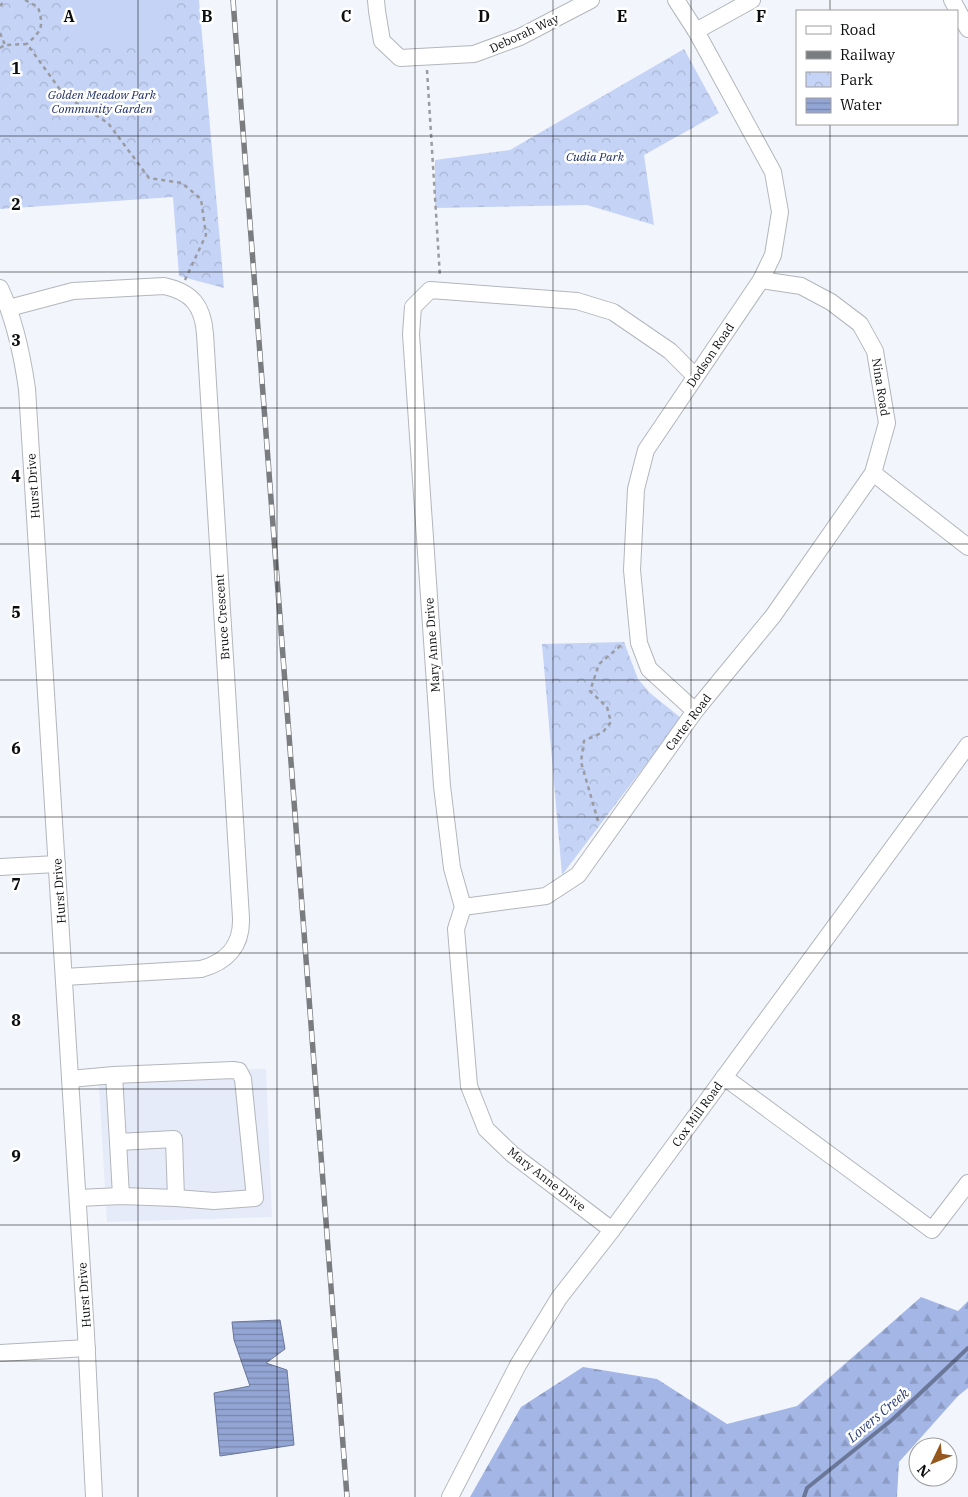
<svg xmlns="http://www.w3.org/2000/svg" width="968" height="1497" viewBox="0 0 968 1497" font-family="'IBM Plex Serif',serif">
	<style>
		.built { fill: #e5ebf8 }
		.forest { fill: url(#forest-firs) }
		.park { fill: url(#park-crowns) }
		.garden { fill: #c5d3f6 }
		.water { fill: url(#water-rules); stroke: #6a7799 }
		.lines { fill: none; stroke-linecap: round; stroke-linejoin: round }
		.stream { stroke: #6a7799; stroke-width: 4 }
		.minor-casing { stroke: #b3b6bc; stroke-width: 18 }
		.path { stroke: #9a9ca1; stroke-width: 2.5; stroke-dasharray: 4 4; stroke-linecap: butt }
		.minor { stroke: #fff; stroke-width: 16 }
		.rail-casing { stroke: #7a7c80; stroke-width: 5.5 }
		.rail { stroke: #fff; stroke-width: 4; stroke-dasharray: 11; stroke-linecap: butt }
		.grid { fill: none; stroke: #0c0d0f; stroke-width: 1; stroke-opacity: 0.55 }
		.labels { text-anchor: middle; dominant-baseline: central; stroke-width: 5; stroke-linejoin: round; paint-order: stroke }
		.street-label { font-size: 12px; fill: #0c0d0f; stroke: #fff }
		.park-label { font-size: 12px; font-style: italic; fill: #1d2d65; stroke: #fff }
		.water-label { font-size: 14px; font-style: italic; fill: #293a74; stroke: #fff }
		.grid-label { font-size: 16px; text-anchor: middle; font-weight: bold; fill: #0c0d0f; stroke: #fff; stroke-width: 5; stroke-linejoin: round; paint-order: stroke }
	</style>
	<defs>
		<pattern id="forest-firs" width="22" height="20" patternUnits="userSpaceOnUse" patternTransform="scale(1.25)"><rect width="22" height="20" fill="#a3b6e6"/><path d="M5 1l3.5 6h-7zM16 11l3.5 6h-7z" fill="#8b9bc4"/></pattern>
		<pattern id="park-crowns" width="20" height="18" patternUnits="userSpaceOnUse" patternTransform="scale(1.25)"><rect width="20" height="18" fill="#c5d3f6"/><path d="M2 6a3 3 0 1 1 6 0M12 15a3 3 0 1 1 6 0" fill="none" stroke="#a8b4d2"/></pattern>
		<pattern id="water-rules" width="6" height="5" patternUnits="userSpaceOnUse" patternTransform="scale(1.25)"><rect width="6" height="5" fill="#93a5d4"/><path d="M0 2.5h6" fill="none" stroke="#7685aa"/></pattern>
	</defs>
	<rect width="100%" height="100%" fill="#f2f5fb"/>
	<!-- built -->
	<polygon class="built" points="266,1069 272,1217 107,1222 98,1070"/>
	<!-- forest -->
	<polygon class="forest" points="921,1297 958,1311 968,1301 968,1388 958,1396 899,1462 897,1497 470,1497 521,1407 583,1367 657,1379 727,1424 797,1406"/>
	<!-- park -->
	<g class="park">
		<polygon points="0,0 199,0 224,288 179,276 173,197 0,209"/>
		<polygon points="684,49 719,113 644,155 654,225 587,205 435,208 435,160 510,150"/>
		<polygon points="624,642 638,679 650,693 681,718 562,875 542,644"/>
	</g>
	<!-- garden -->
	<polygon class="garden" points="68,0 161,0 162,46 69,48"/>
	<!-- water -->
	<polygon class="water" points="280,1320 285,1349 266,1363 287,1370 294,1445 220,1456 214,1393 250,1386 234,1340 232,1322"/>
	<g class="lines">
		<!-- stream -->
		<polyline class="stream" points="804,1497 807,1488 893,1419 968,1348"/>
		<!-- minor casing -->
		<g class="minor-casing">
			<g id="minor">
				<polyline points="376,0 377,11 382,41 400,58 474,54 520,37 591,0"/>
				<polyline points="676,0 696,31 773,172 780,212 773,255 761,280 646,450 636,489 632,570 639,643 649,669 695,711"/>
				<polyline points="952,0 968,29"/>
				<polyline points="696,31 752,0"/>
				<path d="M 0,288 C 15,320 22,354 27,389 L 86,1334 L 94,1497"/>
				<path d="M 9,308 L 73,291 L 164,286 C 192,292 203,306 205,334 L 241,918 C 242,946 227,962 201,969 L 64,977"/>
				<polyline points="873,473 968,547"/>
				<polyline points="0,867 57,864"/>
				<polyline points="463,907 546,896 578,875 695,711 773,616 873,473 887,423 875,351 860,324 831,302 801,286 761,280"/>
				<polyline points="114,1075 233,1070 239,1071 243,1079 255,1198 214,1201 176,1198"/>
				<polyline points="724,1077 932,1230 968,1183"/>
				<polyline points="70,1079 114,1075 118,1142 174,1139 176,1198 121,1196 78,1198"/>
				<polyline points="118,1142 121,1196"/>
				<polyline points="612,1230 512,1154 486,1129 469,1086 456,929 463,907 452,868 442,786 411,334 413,307 430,290 577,301 613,312 670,351 695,376"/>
				<polyline points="0,1353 87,1348"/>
				<polyline points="450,1497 518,1365 559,1298 612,1230 968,745"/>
			</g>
		</g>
		<!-- path -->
		<g class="path">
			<path d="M 25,0 L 38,7 C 44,27 42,30 27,44"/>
			<polyline points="0,6 5,0"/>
			<polyline points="0,33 5,45"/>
			<polyline points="0,48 5,45 27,44 64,95 108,123 149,178 182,183 201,199 206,235 185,280"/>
			<polyline points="427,70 440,277"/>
			<polyline points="598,821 581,762 584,741 603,732 611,722 607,707 590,691 599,664 624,643"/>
		</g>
		<!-- minor -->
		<use href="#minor" class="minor"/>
		<!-- rail casing -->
		<g class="rail-casing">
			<polyline id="rail" points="233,0 347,1497"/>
		</g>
		<!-- rail -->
		<use href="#rail" class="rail"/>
	</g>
	<!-- grid -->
	<path class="grid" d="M 138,0 L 138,1497M 277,0 L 277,1497M 415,0 L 415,1497M 553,0 L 553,1497M 691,0 L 691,1497M 830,0 L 830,11M 830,124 L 830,1497M 0,136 L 968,136M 0,272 L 968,272M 0,408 L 968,408M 0,544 L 968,544M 0,680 L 968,680M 0,817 L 968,817M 0,953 L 968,953M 0,1089 L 968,1089M 0,1225 L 968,1225M 0,1361 L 968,1361"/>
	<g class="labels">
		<!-- street labels -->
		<g class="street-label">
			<text transform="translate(524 33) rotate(-25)">Deborah Way</text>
			<text transform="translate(710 355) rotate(-56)">Dodson Road</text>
			<text transform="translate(881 387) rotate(81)">Nina Road</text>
			<text transform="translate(33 486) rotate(-94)">Hurst Drive</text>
			<text transform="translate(222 617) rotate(-94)">Bruce Crescent</text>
			<text transform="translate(432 645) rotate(-94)">Mary Anne Drive</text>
			<text transform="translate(688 722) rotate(-53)">Carter Road</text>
			<text transform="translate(59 891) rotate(-94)">Hurst Drive</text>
			<text transform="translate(697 1114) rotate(-54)">Cox Mill Road</text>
			<text transform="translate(547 1179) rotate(38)">Mary Anne Drive</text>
			<text transform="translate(84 1295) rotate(-94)">Hurst Drive</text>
		</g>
		<!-- park labels -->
		<g class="park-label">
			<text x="102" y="94">Golden Meadow Park<tspan x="102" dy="14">Community Garden</tspan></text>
			<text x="595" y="156">Cudia Park</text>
		</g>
		<!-- water labels -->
		<g class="water-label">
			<text transform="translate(878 1415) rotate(-40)">Lovers Creek</text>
		</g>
	</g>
	<g class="grid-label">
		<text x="69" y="22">A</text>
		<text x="207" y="22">B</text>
		<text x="346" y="22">C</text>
		<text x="484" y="22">D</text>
		<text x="622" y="22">E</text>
		<text x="761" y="22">F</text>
		<text x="16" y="74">1</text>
		<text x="16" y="210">2</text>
		<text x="16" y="346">3</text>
		<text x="16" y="482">4</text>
		<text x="16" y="618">5</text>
		<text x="16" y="754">6</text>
		<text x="16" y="890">7</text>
		<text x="16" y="1026">8</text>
		<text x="16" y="1162">9</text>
	</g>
	<!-- legend -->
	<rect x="796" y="10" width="162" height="115" fill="#ffffff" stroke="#9e9e9f"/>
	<rect x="806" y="26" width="25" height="8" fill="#ffffff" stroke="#9e9e9f"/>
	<text x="840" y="35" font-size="15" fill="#0c0d0f">Road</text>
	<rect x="806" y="51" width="25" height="8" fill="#7a7c80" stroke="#9e9e9f"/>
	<text x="840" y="60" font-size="15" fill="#0c0d0f">Railway</text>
	<rect x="806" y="72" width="25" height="15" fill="url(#park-crowns)" stroke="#9e9e9f"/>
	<text x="840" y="85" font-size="15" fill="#0c0d0f">Park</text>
	<rect x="806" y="98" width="25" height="15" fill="url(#water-rules)" stroke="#9e9e9f"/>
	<text x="840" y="110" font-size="15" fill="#0c0d0f">Water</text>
	<!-- north arrow -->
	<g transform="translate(933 1462) rotate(227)"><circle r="24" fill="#ffffff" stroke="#9e9e9f"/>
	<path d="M0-4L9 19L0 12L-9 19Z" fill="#96571e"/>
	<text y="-8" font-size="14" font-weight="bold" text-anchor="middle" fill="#0c0d0f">N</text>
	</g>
</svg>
